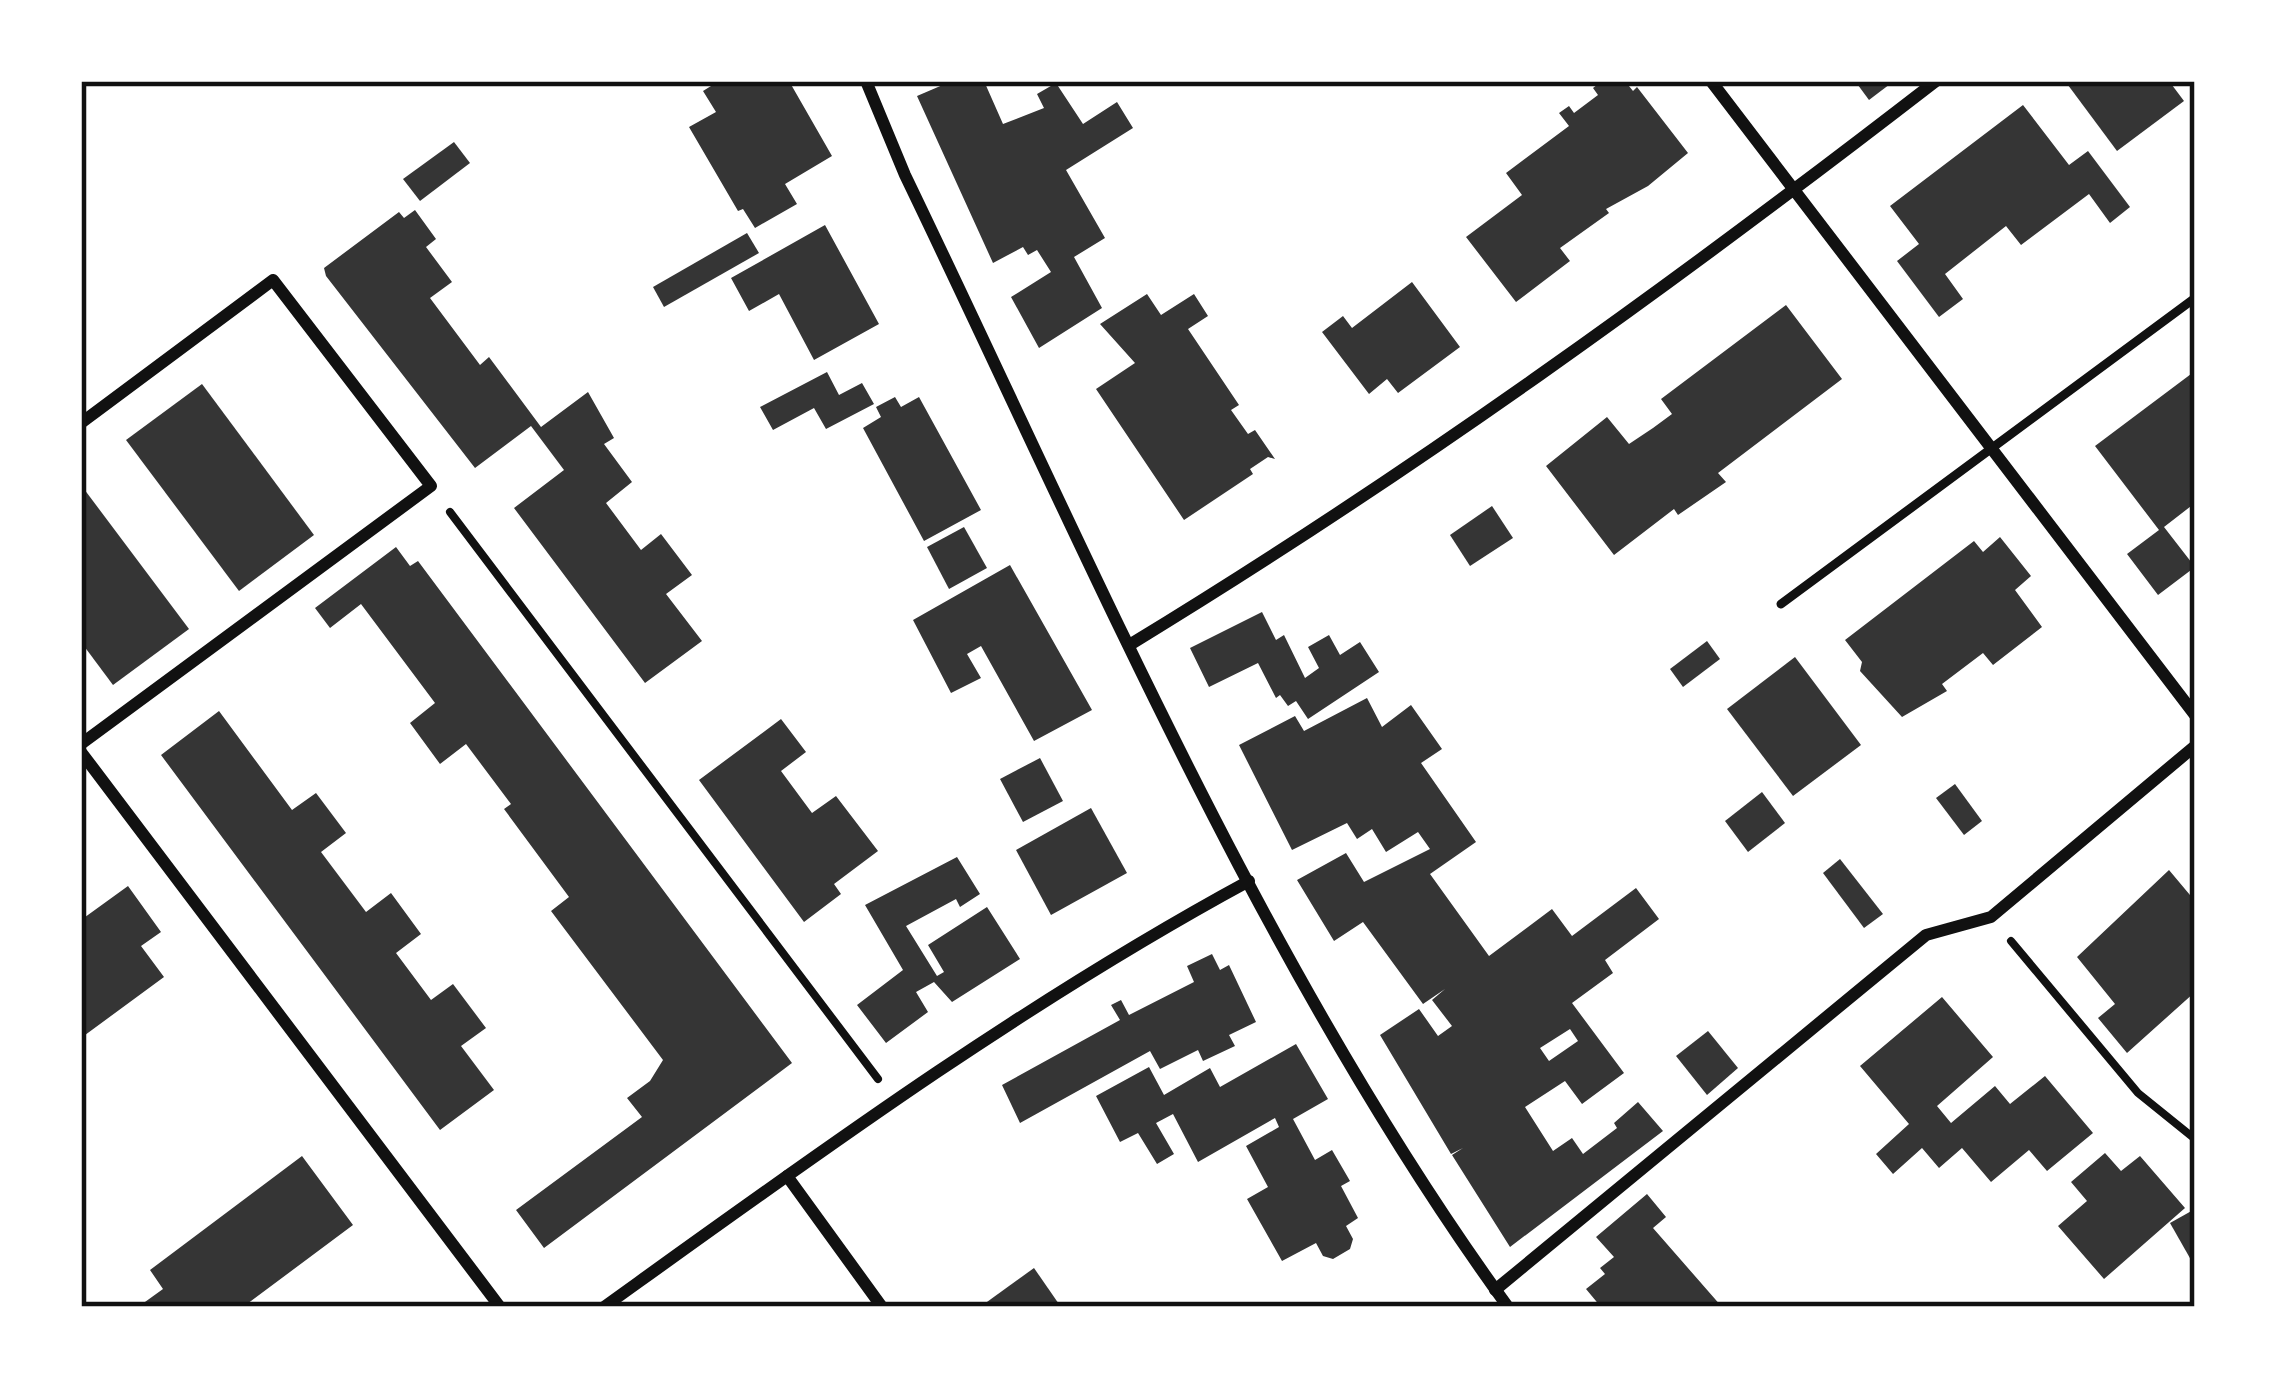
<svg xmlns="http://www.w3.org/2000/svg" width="2276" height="1388" viewBox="0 0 2276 1388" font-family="'Work Sans',sans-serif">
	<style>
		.building { fill: #353535; fill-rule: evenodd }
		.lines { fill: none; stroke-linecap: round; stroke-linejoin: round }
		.path { stroke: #111; stroke-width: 8 }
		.service { stroke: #111; stroke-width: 9 }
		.minor { stroke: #111; stroke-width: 12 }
		.neatline { fill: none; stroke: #111; stroke-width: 4.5 }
	</style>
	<rect width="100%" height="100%" fill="#fff"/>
	<!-- building -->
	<g class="building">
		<polygon points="719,81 789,81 832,156 785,184 797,204 755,228 743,209 738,211 689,127 716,112 703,91"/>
		<polygon points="952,81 984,81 1003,124 1044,108 1037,94 1056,83 1083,124 1117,102 1133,128 1066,170 1105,238 1074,257 1102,308 1039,348 1011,297 1051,272 1037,250 1028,255 1023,247 993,263 917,96"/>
		<polygon points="1602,81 1625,81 1633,91 1637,87 1688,153 1648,186 1606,209 1609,213 1560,248 1570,261 1516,302 1466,237 1522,195 1506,173 1569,126 1559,113 1569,106 1574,113 1598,95 1593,88"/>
		<polygon points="1855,81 1894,81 1869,100"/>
		<polygon points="2065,81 2169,81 2184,101 2117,151"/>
		<polygon points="2023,105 2069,165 2088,151 2130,207 2110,223 2089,194 2021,245 2006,226 1945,274 1963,299 1939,317 1897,261 1919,244 1890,206"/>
		<polygon points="454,142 470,163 420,201 403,179"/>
		<polygon points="415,210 436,239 426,247 452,282 430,298 480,365 489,357 541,427 588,392 614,438 604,444 632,482 606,503 641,550 661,534 692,575 666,594 702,641 645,683 514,508 564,470 531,426 475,468 326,276 324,268 399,212 404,218"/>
		<polygon points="825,225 879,324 814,360 779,294 749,311 731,278"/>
		<polygon points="747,233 759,253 664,307 653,287"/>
		<polygon points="1412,282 1460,347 1398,393 1387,379 1369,394 1322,332 1343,316 1352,328"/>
		<polygon points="1147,294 1161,315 1194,294 1208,316 1188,329 1239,405 1231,410 1248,434 1255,430 1275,459 1268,457 1250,469 1253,474 1184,520 1096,389 1135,363 1100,324"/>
		<polygon points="1786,305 1842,379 1718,473 1726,482 1678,515 1674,509 1614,555 1546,466 1607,417 1629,444 1653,428 1672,414 1661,399"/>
		<polygon points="2195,371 2195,503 2164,527 2195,567 2158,595 2127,554 2159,530 2095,446"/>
		<polygon points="827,372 839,395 862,383 874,404 826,429 814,408 773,430 760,407"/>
		<polygon points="202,384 314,535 239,591 126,440"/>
		<polygon points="895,397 901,407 919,397 981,510 924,541 863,428 881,417 876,407"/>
		<polygon points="81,485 189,629 113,685 81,642"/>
		<polygon points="1492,506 1513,538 1470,566 1450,535"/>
		<polygon points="964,527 987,568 949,589 927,547"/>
		<polygon points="2000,537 2031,576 2015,590 2042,627 1993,665 1983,653 1942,684 1947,691 1902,717 1860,671 1862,662 1845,640 1974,541 1983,552"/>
		<polygon points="396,547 410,566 418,561 792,1063 544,1248 516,1210 642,1117 627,1098 650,1081 663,1060 551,911 569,897 504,809 511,804 466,744 440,764 410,723 435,703 361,604 330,628 315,608"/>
		<polygon points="1010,565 1092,710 1034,741 981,646 967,654 981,678 951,693 913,620"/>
		<polygon points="1262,612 1276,640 1284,635 1305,678 1319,668 1308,647 1329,635 1340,655 1360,642 1379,672 1308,719 1296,701 1288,706 1280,695 1276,698 1258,663 1209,687 1190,648"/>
		<polygon points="1707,641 1720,659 1683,687 1670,669"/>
		<polygon points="1795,657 1861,745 1793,796 1727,709"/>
		<path d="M 1367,698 L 1382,727 L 1411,705 L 1442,749 L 1421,763 L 1476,842 L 1430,874 L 1489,956 L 1552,909 L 1572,936 L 1636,888 L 1659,919 L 1605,960 L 1613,973 L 1572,1003 L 1624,1073 L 1582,1104 L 1565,1081 L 1525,1107 L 1553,1151 L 1572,1138 L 1583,1154 L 1617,1128 L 1614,1123 L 1638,1102 L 1663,1131 L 1510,1247 L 1452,1155 L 1463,1148 L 1451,1154 L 1380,1035 L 1419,1009 L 1438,1036 L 1452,1026 L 1432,1000 L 1445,989 L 1423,1004 L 1363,922 L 1334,941 L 1297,880 L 1346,853 L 1364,882 L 1430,849 L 1418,832 L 1386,852 L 1372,829 L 1357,839 L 1347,823 L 1292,850 L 1239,745 L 1295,716 L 1304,731 ZM 1570,1029 L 1578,1041 L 1549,1061 L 1540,1048 Z"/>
		<polygon points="219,711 292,810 316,793 346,833 321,852 366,912 391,893 421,934 396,953 431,1000 453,984 486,1028 461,1046 494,1090 440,1130 161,755"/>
		<polygon points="781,719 806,752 781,771 812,813 836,796 878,851 834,884 841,894 804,922 699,780"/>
		<polygon points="1040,758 1063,801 1023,822 1000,779"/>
		<polygon points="1955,784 1982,821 1964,835 1936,798"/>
		<polygon points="1762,792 1785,823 1748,852 1725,821"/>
		<polygon points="1091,808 1127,873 1051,915 1016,850"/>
		<polygon points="957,857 980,894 960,907 956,899 906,926 937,976 944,972 928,945 987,907 1020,959 952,1002 934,982 916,992 928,1012 886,1043 857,1005 903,970 865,905"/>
		<polygon points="1840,859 1883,914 1864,928 1823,873"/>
		<polygon points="2169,870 2195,901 2195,982 2190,986 2195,992 2127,1053 2098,1018 2115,1004 2077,957"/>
		<polygon points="128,886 161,932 141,946 164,977 81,1038 81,920"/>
		<polygon points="1212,954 1220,970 1229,965 1256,1022 1229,1035 1235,1046 1203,1061 1198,1050 1160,1069 1150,1051 1020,1123 1002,1085 1120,1020 1111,1005 1121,1000 1129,1015 1194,982 1187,966"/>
		<polygon points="1942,997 1993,1057 1937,1106 1951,1123 1995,1086 2010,1104 2045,1076 2093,1133 2047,1171 2029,1150 1991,1182 1962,1148 1939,1168 1922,1148 1893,1174 1876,1154 1909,1124 1860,1066"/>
		<polygon points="1708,1031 1738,1068 1707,1095 1676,1056"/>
		<polygon points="1296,1044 1328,1099 1293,1119 1315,1160 1332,1150 1350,1181 1341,1186 1358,1218 1346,1226 1353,1239 1350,1249 1333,1259 1323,1256 1316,1243 1282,1261 1247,1199 1268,1187 1246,1146 1279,1127 1275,1118 1198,1162 1173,1114 1156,1123 1174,1154 1157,1164 1138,1133 1120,1142 1096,1096 1149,1067 1164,1095 1210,1068 1220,1087"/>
		<polygon points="2105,1153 2121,1171 2140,1156 2185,1208 2104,1279 2058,1226 2087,1201 2071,1182"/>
		<polygon points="302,1156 353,1225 243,1307 138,1307 163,1289 150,1270"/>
		<polygon points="1647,1194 1666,1217 1653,1228 1722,1307 1601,1307 1586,1289 1605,1274 1600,1268 1614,1257 1596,1237"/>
		<polygon points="2195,1209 2195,1267 2170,1223"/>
		<polygon points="1034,1268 1061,1307 980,1307"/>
	</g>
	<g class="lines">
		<!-- path -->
		<g class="path">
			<polyline points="450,512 878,1079"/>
			<polyline points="2011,941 2138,1093 2195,1139"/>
		</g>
		<!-- service -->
		<polyline class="service" points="1781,604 2195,298"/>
		<!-- minor -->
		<g class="minor">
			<path d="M 866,81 L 905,175 C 1087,552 1262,969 1508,1307"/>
			<polyline points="1711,81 2195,715"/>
			<polyline points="81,423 273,280 431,486 81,744"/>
			<path d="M 1131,644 C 1412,473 1676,282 1936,81"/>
			<polyline points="81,752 500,1307"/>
			<polyline points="787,1176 882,1307"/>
			<polyline points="1495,1290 1926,935 1991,917 2195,746"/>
			<path d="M 604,1307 C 814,1156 1022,1004 1249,881"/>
		</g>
	</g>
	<!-- border -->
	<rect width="2276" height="1388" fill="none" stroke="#ffffff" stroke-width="168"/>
	<rect x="84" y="84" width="2108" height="1220" class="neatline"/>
</svg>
